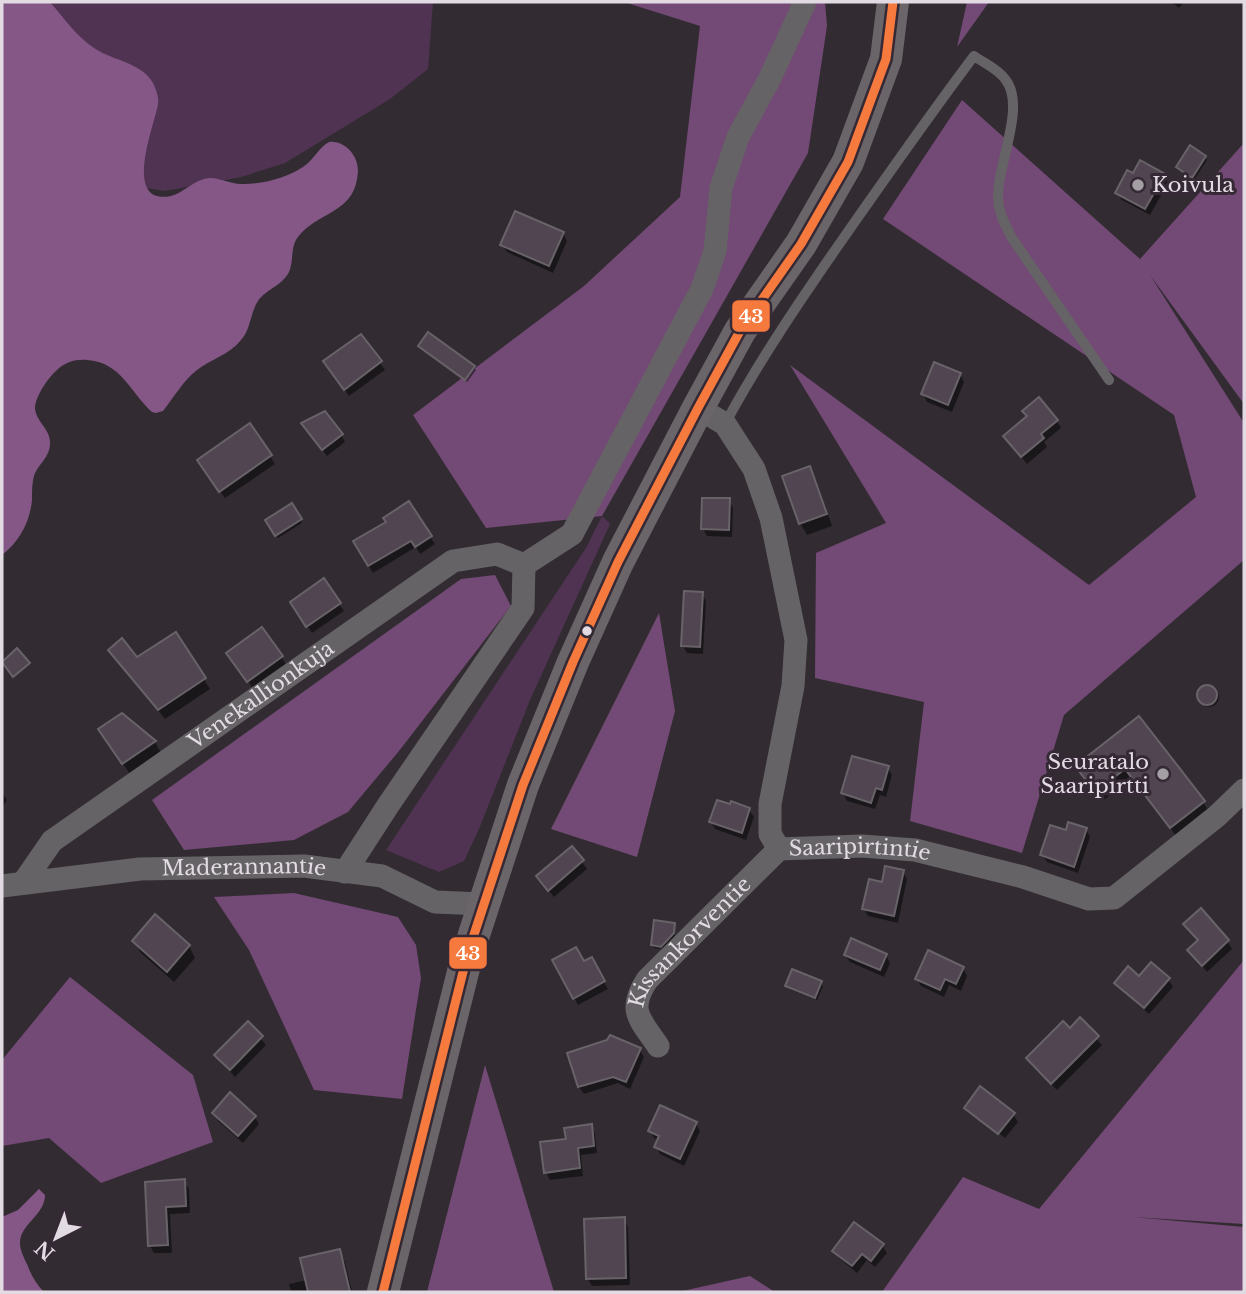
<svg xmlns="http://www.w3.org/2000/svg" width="1246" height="1294" viewBox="0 0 1246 1294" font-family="'Libre Baskerville',serif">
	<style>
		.green { fill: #503352 }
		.forest { fill: #734975 }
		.water { fill: #845786 }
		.shadow { fill: #0007 }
		.building { fill: #514551; stroke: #686368; stroke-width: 2 }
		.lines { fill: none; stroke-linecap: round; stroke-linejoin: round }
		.service { stroke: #666366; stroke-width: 10 }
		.minor { stroke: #666366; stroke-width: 23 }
		.secondary { stroke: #696569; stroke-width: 32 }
		.bus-1-casing { stroke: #352935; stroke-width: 14 }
		.bus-1 { stroke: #f6793e; stroke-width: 9 }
		.poi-dot { fill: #a49ea5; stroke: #352935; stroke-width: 2.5 }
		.bus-dot { fill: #e2dbe3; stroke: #352935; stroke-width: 2.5 }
		.labels { text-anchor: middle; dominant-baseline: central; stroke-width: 6; stroke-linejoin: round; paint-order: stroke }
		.poi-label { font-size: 21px; fill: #e2dbe3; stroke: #352935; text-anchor: start }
		.street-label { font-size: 21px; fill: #e2dbe3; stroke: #352935 }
		.line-badge { stroke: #352935; stroke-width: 2.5 }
		.badge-label { font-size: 19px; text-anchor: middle; font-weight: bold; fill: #fff }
	</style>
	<rect width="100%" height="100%" fill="#322c32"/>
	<!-- green -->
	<g class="green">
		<polygon points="12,2 433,2 428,69 390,99 285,163 241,177 165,191 104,181"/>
		<polygon points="602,516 610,524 530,700 479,829 464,861 439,872 386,850 586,548"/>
	</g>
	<!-- forest -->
	<g class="forest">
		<polygon points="624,2 825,2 827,26 808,153 602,516 486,528 413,415 584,286 680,197 700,26"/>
		<polygon points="967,2 989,2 957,47"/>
		<polygon points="962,100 1140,259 1244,143 1244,404 1150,275 1244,423 1244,560 1064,715 1022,853 910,821 924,702 815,678 816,553 886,523 790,365 1089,585 1196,497 1174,415 883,219"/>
		<polygon points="495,575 511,606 399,751 348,812 294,840 184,850 152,800 461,579"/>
		<polygon points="659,613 675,711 637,857 551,829"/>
		<polygon points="294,893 398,917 416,945 421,978 402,1099 314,1090 249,950 214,897"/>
		<polygon points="1244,960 1244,1224 1133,1217 1244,1227 1244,1292 882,1292 963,1177 1039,1209"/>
		<polygon points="70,977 193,1075 213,1142 101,1183 49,1138 2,1146 2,1060"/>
		<polygon points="485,1065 554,1292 427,1292"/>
		<polygon points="750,1276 775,1292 678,1292"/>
	</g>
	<!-- water -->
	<g class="water">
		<path d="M 2,2 L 50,2 C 64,18 76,36 94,48 C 113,61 141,62 153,83 C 156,90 159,96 158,104 C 155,124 121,206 171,196 C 183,193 192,182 204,179 C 216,175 228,184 241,184 C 261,185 291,177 307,164 C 315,157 320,147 329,142 C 338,141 347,146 352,153 C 358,161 359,170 357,179 C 352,213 316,213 298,237 C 290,247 294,261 289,272 C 282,286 266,289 258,301 C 250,313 251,329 241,340 C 229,355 211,359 197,370 C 183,381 174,397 163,411 L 156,413 L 152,412 C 130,392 121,362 87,360 C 76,359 65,362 57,370 C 48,378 37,394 35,406 C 34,421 52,429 50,445 C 49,457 40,463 35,473 C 32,481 32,491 32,500 C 30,522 19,542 2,555 Z"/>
		<path d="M 39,1189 L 45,1195 C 45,1215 20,1224 20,1243 C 20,1250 24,1258 27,1264 C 31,1275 36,1284 44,1292 L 2,1292 L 2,1217 L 18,1210 Z"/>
	</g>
	<!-- shadow -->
	<g class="shadow">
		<polygon points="1171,2 1184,2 1179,8"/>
		<polygon points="1205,157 1207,160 1194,180 1178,167"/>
		<polygon points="1163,175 1168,183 1150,215 1122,200 1117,193"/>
		<polygon points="563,233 567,241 553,273 507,252 502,245"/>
		<polygon points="361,336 385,370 349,396 330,369"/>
		<polygon points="420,347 474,367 476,370 467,382"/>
		<polygon points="960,374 964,382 952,412 927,402 923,394"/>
		<polygon points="1057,421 1061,428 1044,442 1047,447 1027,464 1010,443"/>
		<polygon points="303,424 341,435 345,442 327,456"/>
		<polygon points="250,426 275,464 225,498 203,468"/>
		<polygon points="809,468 816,480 832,526 807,535 800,523"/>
		<polygon points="729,500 733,508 732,537 707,536 703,529"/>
		<polygon points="292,505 302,523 278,538 267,520"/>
		<polygon points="430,537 435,544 420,554 416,547 373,573 355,542"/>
		<polygon points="702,594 706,601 703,654 687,653 683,646"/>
		<polygon points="339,604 344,611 312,633 296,610"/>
		<polygon points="175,634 210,689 165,719 110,650 137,659"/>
		<polygon points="281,657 286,664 253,688 233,661"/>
		<circle cx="1209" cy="697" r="10"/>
		<polygon points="107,741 155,742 161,753 130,774"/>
		<polygon points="1108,745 1203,802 1209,812 1177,837 1132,779 1102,801 1084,778"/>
		<polygon points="888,768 892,775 886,797 880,795 875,809 847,801 843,793"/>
		<polygon points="2,793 7,800 2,808"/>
		<polygon points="731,807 749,810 754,817 746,840 715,829 711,822"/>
		<polygon points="1086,829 1090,837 1078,873 1047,862 1042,855"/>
		<polygon points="572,848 587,869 554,897 543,884"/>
		<polygon points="903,872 907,879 898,923 868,916 864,909 883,884"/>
		<polygon points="674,925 675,937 663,949 654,948 653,945"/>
		<polygon points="1185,925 1227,941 1232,949 1207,972 1189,950 1199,942"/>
		<polygon points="134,941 189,946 195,958 174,982 141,953"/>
		<polygon points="845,955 886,955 890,963 884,977 850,962"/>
		<polygon points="591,960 608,989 578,1005 554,961 584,964"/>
		<polygon points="963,968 967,976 961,991 949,985 944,997 921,986 917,979"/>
		<polygon points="1139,978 1168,979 1173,987 1149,1014 1121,990 1116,983"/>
		<polygon points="821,983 823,986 817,1000 789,989 787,986"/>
		<polygon points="1080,1020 1102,1045 1057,1090 1032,1066 1028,1059 1070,1031"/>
		<polygon points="248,1024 266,1045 235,1077 216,1056"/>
		<polygon points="639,1049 644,1057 630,1089 618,1083 584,1094 579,1087"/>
		<polygon points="966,1108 1013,1114 1018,1122 1005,1138 969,1110 969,1114"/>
		<polygon points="214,1113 255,1117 259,1124 243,1143 218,1121"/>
		<polygon points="696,1124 700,1131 684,1166 660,1154 656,1147 659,1140 654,1138 650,1130"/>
		<polygon points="591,1126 595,1134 597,1153 581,1155 583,1176 550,1180 546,1172 568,1140"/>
		<polygon points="184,1181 189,1189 190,1213 170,1214 172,1253 154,1253 150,1246 146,1183"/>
		<polygon points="624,1219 628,1227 630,1285 592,1286 588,1279"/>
		<polygon points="882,1245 887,1253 875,1267 867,1260 857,1273 839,1258 834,1251"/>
		<polygon points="339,1251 345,1262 352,1292 291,1292 289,1284 307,1280"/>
	</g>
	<!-- building -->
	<g class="building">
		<polygon points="1190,145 1206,156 1192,178 1176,167"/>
		<polygon points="1140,160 1165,174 1145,209 1115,193 1127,170 1133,173"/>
		<polygon points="515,211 564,232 549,266 500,245"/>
		<polygon points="428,332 475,366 465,380 418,346"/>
		<polygon points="361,334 382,361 344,390 323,361"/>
		<polygon points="934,362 961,373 948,405 921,394"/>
		<polygon points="1039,397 1058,420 1041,434 1044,438 1021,457 1003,436 1027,416 1022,411"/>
		<polygon points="325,411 343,434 322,450 301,423"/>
		<polygon points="250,423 272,455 219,492 197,460"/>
		<polygon points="810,466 827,514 799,524 782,476"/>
		<polygon points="702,498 730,498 729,530 701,529"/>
		<polygon points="409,501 432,536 415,547 411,541 368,566 353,541 386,522 383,518"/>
		<polygon points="292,503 302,519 275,536 265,520"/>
		<polygon points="324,578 341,603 306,627 290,602"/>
		<polygon points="684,591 703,592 700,647 681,646"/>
		<polygon points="262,627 283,656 247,682 226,653"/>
		<polygon points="176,632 206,678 158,710 108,650 122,638 137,657"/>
		<polygon points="17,648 30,663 13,677 2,662"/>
		<circle cx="1207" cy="695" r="10"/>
		<polygon points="122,713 156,741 122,764 98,729"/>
		<polygon points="1139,716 1205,801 1170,828 1125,769 1095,792 1075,766"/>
		<polygon points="852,756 889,766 882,790 876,788 871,803 841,793"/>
		<polygon points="717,800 730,804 731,801 750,808 742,833 709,822"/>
		<polygon points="1068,822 1087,828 1074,867 1040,855 1050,825 1066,830"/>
		<polygon points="572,846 584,860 548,891 536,876"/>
		<polygon points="885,866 904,870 894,916 862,909 869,879 882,882"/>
		<polygon points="1201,908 1229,940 1202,966 1187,950 1198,940 1183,924"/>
		<polygon points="155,914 190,945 167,972 132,941"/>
		<polygon points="654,920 675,923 674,933 661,947 651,945"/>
		<polygon points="851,938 887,954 880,970 844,955"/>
		<polygon points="576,947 584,961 592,957 605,981 573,999 552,960"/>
		<polygon points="928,950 964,967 956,984 945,979 940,990 915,979"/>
		<polygon points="1151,962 1170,978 1144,1008 1114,983 1128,966 1139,976"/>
		<polygon points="792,969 822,981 815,998 785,986"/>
		<polygon points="1080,1017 1099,1036 1051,1084 1026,1058 1063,1021 1070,1028"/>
		<polygon points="248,1021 263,1036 230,1070 214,1055"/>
		<polygon points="610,1035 641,1048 626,1082 613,1077 578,1087 567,1053 607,1040"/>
		<polygon points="980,1086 1015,1113 998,1134 964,1108"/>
		<polygon points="230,1092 256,1116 238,1136 212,1113"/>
		<polygon points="660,1105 697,1122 680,1159 654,1147 659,1136 648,1131"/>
		<polygon points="592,1124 594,1146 578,1148 580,1168 544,1173 540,1142 566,1139 564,1128"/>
		<polygon points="185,1179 186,1206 166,1207 168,1245 148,1246 145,1182"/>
		<polygon points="625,1217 626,1278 586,1279 584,1219"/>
		<polygon points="854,1222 884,1244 871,1261 862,1254 852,1266 832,1251"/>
		<polygon points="340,1249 350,1292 308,1292 300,1258"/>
	</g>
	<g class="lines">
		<!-- service -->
		<path class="service" d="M 725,424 C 759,361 799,302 840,243 C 884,180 928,117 974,56 C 984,63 998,69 1005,79 C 1027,105 997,165 998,197 C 998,213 1005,224 1012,238 L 1109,380"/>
		<!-- minor -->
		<g class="minor">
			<path id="s1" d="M 698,408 L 725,424 L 754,469 L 771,518 L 796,640 L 793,686 L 770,804 L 770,834 L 779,849 L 862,846 L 915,850 L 1023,877 L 1089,899 L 1114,898 L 1217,816 L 1244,790"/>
			<polyline points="524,565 572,534 702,289 715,251 721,188 738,137 770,78 805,2"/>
			<polyline points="345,872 389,804 523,608 524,565"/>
			<path id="s2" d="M 23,883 L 52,841 L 453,561 L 497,554 L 524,565"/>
			<path id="s3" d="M 2,886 L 140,869 L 304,866 L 382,876 L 435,902 L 483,904"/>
			<path id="s4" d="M 658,1046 C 640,1019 627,1011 647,980 L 779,849"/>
		</g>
		<!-- secondary -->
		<polyline class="secondary" points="383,1292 467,956 523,785 573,662 618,562 698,408 740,331 801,244 848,162 886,59 893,2"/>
		<!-- bus-1 casing -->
		<g class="bus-1-casing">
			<polyline id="bus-1" points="383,1292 467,956 523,785 573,662 618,562 698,408 740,331 801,244 848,162 886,59 893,2"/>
		</g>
		<!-- bus-1 -->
		<use href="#bus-1" class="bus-1"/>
	</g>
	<!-- markers -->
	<g class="poi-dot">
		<circle cx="1138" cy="185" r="7"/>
		<circle cx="1163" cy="774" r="7"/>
	</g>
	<circle class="bus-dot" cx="587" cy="631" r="6"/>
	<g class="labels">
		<!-- poi labels -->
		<g class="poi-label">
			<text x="1152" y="185">Koivula</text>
			<text x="1149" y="762" text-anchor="end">Seuratalo<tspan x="1149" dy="24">Saaripirtti</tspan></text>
		</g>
		<!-- street labels -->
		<g class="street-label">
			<text stroke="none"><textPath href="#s2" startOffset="306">Venekallionkuja</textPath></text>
			<text stroke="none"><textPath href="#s1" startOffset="556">Saaripirtintie</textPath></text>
			<text stroke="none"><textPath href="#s3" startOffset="243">Maderannantie</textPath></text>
			<text stroke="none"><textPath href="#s4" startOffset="130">Kissankorventie</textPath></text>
		</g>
	</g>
	<g class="line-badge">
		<rect x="731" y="299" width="40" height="34" rx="7" fill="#f6793e"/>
		<rect x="448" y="936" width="40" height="34" rx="7" fill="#f6793e"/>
	</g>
	<g class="badge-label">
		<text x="751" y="323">43</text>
		<text x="468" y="960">43</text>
	</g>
	<!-- border -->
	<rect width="1246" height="1294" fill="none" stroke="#e2dbe3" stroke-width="7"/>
	<!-- north arrow -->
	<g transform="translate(56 1238) rotate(222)" stroke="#352935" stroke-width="5" paint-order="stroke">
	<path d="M0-5L12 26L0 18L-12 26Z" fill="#e2dbe3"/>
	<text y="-10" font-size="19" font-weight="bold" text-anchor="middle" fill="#e2dbe3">N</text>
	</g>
</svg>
